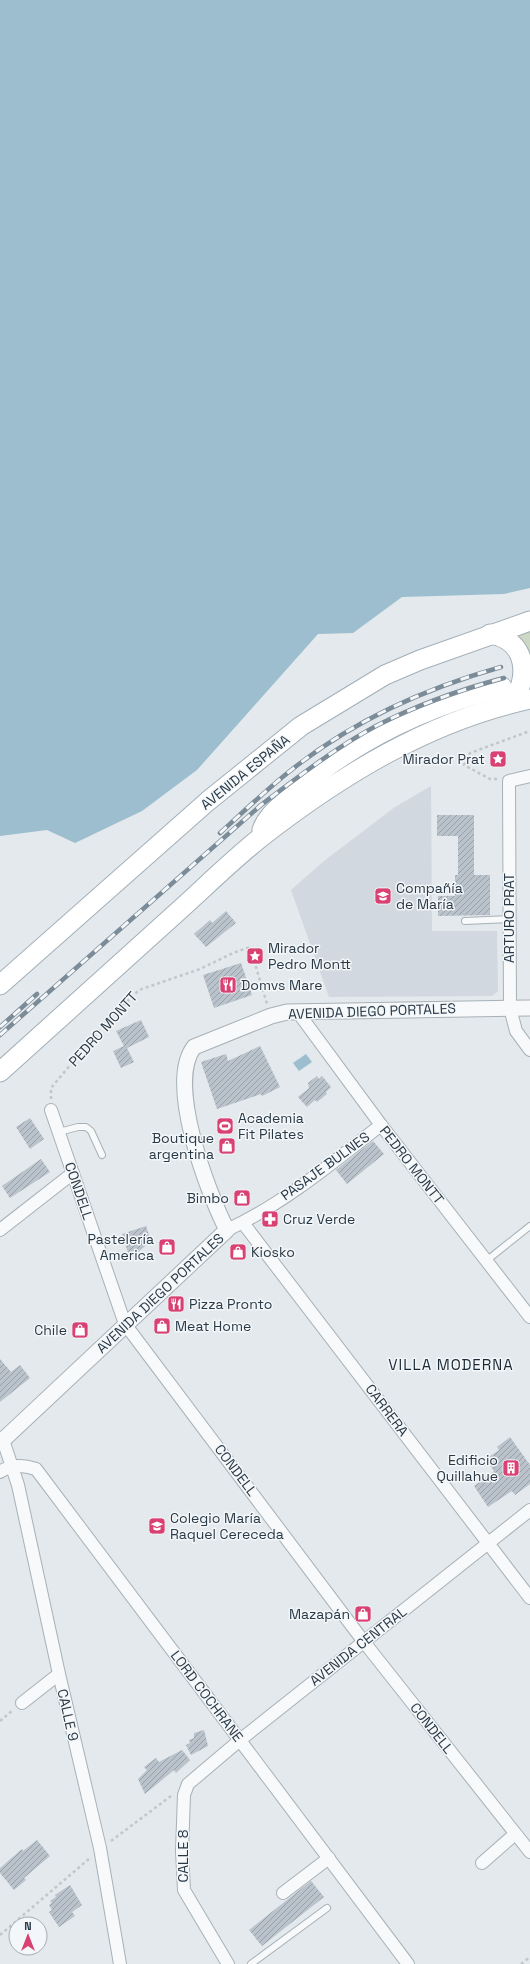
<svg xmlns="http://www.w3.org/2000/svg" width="530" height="1964" viewBox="0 0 530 1964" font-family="'Space Grotesk',sans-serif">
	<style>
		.built { fill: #d1d8df }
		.grass { fill: #ccd7c4 }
		.water { fill: #9cbecf }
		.building { fill: url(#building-hatch) }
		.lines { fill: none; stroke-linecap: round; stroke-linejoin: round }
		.service-casing { stroke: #a7b1b7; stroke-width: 8 }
		.minor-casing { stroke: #a7b1b7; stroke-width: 14 }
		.tertiary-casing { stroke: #a7b1b7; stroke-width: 17 }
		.primary-casing { stroke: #a2afb9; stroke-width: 21 }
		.path { stroke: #c1c7cb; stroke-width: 2.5; stroke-dasharray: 3 3; stroke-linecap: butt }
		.service { stroke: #f7f9fa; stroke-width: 6 }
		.minor { stroke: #f7f9fa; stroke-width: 12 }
		.tertiary { stroke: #f7f9fa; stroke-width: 15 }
		.primary { stroke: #fff; stroke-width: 19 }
		.rail-casing { stroke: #7b8b97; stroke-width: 4.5 }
		.rail { stroke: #f4f7f9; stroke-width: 3; stroke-dasharray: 9; stroke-linecap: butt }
		.labels { text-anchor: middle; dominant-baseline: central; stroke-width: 3; stroke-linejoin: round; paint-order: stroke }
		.poi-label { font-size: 14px; fill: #293946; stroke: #f4f7f9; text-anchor: start }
		.street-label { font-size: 14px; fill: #293946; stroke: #f4f7f9 }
		.neighbourhood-label { font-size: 15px; letter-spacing: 1px; fill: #1b2a37; stroke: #f4f7f9 }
	</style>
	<defs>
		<pattern id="building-hatch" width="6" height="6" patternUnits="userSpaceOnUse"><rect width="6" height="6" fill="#bac3cb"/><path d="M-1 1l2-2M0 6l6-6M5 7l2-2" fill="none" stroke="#979fa7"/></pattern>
	</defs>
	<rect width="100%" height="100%" fill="#e3e9ec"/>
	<!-- built -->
	<polygon class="built" points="431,786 432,931 497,931 498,991 492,996 329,997 291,890 324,861 395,807"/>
	<!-- grass -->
	<polygon class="grass" points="530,629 530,658 512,636"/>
	<!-- water -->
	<g class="water">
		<polygon points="0,0 530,0 530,588 504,594 402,597 353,633 318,634 197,770 142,811 75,843 47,830 0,836"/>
		<polygon points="306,1054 312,1062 299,1071 293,1063"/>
	</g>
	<!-- building -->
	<g class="building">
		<polygon points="437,815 474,815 474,875 490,875 490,915 438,916 438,896 455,896 455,875 458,875 458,836 437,836"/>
		<polygon points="226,911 236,923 206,947 194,934 210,920 212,923"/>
		<polygon points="241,963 252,995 214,1008 203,975"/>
		<polygon points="141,1020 149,1037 127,1048 134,1062 121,1068 113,1051 124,1046 116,1031"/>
		<polygon points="260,1046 280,1087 262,1096 261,1094 217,1109 201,1062 226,1054 228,1061"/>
		<polygon points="317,1076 319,1079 322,1076 331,1087 326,1092 327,1094 317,1102 315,1100 307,1107 298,1097 309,1088 308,1083"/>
		<polygon points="30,1118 44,1139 30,1149 16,1127"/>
		<polygon points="373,1141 384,1154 347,1184 336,1170"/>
		<polygon points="41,1159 50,1172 10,1198 2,1186"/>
		<polygon points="146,1226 151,1241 130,1259 122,1234"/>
		<polygon points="0,1359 11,1372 20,1365 30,1378 0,1402"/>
		<polygon points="510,1437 530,1465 530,1484 515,1495 512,1491 488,1507 474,1486 494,1471 486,1459 499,1450 497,1447"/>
		<polygon points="204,1730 208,1746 191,1755 186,1745 190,1743 189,1740 194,1738 194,1733"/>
		<polygon points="182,1750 190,1760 176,1773 174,1770 145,1794 138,1779 147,1770 144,1767 156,1758 159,1762"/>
		<polygon points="37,1840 50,1856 24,1878 26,1880 14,1890 0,1873 0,1868 22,1849 23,1851"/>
		<polygon points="311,1881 324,1897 262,1946 249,1930"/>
		<polygon points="70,1885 82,1905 72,1912 75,1916 59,1927 49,1912 52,1910 49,1905 52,1903 50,1901 56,1897 55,1895"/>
	</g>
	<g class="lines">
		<!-- service casing -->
		<g class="service-casing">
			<g id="service">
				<polyline points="465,921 510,919"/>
				<polyline points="59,1132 78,1127 86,1127 91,1131 102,1155"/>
				<polyline points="486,1261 530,1226"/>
				<polyline points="251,1964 327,1908"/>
			</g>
		</g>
		<!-- minor casing -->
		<g class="minor-casing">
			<g id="minor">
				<polyline points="530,776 509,781 510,1008 516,1031 530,1050"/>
				<polyline points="297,1011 381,1125 530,1317"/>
				<polyline points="51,1110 125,1324 364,1642 530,1852"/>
				<polyline points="243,1223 530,1598"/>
				<polyline points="0,1230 73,1173"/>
				<path d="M 227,1230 C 283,1204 332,1163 381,1125"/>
				<polyline points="3,1440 18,1485 59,1674 100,1848 120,1964"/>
				<path d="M 0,1472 C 11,1464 24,1465 36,1469 L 408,1964"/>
				<polyline points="22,1703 59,1674"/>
				<polyline points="482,1863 515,1834"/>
				<polyline points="283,1893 329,1858"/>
				<polyline points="228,1964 184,1890 182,1851 184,1795 188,1784 240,1740 530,1510"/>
			</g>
		</g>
		<!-- tertiary casing -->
		<g class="tertiary-casing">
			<path id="tertiary" d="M 0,1441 L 3,1440 L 227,1230 C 208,1193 166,1083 194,1047 L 271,1016 L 287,1012 L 530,1008"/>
		</g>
		<!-- primary casing -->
		<g class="primary-casing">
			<g id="primary">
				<path d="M 490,634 C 527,640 530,676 512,703"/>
				<path d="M 262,830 C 267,815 280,807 291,796 C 351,742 425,707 502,687"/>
				<polyline points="0,985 208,801 301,726 385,675 420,660 530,621"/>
				<path d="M 0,1072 C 58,1020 116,967 174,915 C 202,890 230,862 260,838 C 341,775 429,721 530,699"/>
			</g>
		</g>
		<!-- path -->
		<g class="path">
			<polyline points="497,779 490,779 464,765 470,753 530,731"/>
			<polyline points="51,1099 51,1088 106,1022 139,990 200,969 233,953 250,947 267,1004"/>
			<polyline points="0,1721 13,1710"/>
			<polyline points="111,1841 171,1796"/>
			<polyline points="0,1935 90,1858"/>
			<polyline points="521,1964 530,1957"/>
		</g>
		<!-- service -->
		<use href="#service" class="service"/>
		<!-- minor -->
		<use href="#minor" class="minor"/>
		<!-- tertiary -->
		<use href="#tertiary" class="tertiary"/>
		<!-- primary -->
		<use href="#primary" class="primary"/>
		<!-- rail casing -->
		<g class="rail-casing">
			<g id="rail">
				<path d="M 220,833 C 243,812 266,790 290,771 C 354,720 424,689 501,667"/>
				<polyline points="0,1027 37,994"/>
				<path d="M 0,1035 L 261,805 C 298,777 335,748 376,726 C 417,705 460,690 504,678"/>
			</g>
		</g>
		<!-- rail -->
		<use href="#rail" class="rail"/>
	</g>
	<!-- icons -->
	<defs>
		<g id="sight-square" transform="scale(0.9)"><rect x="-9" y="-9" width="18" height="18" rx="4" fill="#d94173" stroke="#f4f7f9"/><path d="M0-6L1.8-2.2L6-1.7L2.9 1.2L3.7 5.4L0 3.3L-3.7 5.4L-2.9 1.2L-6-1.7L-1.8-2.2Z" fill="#fff"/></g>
		<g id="school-square" transform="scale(0.9)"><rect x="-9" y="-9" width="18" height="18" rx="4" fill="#d94173" stroke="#f4f7f9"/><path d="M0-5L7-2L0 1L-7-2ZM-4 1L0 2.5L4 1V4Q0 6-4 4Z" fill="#fff"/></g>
		<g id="restaurant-square" transform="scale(0.9)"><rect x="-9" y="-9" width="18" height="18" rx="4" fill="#d94173" stroke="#f4f7f9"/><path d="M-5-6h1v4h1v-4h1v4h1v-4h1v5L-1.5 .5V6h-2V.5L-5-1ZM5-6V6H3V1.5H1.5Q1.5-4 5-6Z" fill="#fff"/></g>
		<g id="stadium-square" transform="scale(0.9)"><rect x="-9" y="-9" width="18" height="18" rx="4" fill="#d94173" stroke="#f4f7f9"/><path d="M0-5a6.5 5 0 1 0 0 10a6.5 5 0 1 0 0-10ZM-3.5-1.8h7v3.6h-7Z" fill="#fff"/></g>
		<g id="shop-square" transform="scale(0.9)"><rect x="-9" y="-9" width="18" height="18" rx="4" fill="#d94173" stroke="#f4f7f9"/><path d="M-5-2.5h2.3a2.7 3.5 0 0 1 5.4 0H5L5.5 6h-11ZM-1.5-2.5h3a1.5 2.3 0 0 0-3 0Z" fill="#fff"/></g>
		<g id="pharmacy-square" transform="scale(0.9)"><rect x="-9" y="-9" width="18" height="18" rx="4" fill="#d94173" stroke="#f4f7f9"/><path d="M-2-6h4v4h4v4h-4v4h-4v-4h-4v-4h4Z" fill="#fff"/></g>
		<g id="building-square" transform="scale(0.9)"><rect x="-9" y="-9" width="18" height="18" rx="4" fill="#d94173" stroke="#f4f7f9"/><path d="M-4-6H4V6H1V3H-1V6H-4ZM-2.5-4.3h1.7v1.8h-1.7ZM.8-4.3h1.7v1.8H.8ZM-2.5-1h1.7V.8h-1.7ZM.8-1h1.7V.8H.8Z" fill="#fff"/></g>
	</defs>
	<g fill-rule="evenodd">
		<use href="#sight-square" x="498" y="759"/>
		<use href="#school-square" x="383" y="896"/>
		<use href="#sight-square" x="255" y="956"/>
		<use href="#restaurant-square" x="228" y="985"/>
		<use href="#stadium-square" x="225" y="1126"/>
		<use href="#shop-square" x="227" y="1146"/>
		<use href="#shop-square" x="242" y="1198"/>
		<use href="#pharmacy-square" x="270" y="1219"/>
		<use href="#shop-square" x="167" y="1247"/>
		<use href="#shop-square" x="238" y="1252"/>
		<use href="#restaurant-square" x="176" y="1304"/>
		<use href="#shop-square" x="162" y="1326"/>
		<use href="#shop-square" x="80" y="1330"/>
		<use href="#building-square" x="511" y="1468"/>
		<use href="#school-square" x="157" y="1526"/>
		<use href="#shop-square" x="363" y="1614"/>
	</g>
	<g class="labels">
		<!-- poi labels -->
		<g class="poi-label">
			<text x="485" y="759" text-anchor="end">Mirador Prat</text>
			<text x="396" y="888">Compañía<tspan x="396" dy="16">de María</tspan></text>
			<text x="268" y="948">Mirador<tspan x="268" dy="16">Pedro Montt</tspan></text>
			<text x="241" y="985">Domvs Mare</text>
			<text x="238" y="1118">Academia<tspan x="238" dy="16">Fit Pilates</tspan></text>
			<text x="214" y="1138" text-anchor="end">Boutique<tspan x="214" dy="16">argentina</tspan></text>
			<text x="229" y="1198" text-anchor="end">Bimbo</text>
			<text x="283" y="1219">Cruz Verde</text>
			<text x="154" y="1239" text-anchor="end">Pastelería<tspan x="154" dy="16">America</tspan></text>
			<text x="251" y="1252">Kiosko</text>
			<text x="189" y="1304">Pizza Pronto</text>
			<text x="175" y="1326">Meat Home</text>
			<text x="67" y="1330" text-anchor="end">Chile</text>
			<text x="498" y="1460" text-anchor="end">Edificio<tspan x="498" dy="16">Quillahue</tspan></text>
			<text x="170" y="1518">Colegio María<tspan x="170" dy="16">Raquel Cereceda</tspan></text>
			<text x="350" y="1614" text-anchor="end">Mazapán</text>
		</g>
		<!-- street labels -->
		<g class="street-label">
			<text transform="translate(245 772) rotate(-39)">AVENIDA ESPAÑA</text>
			<text transform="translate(509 918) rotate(-90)">ARTURO PRAT</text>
			<text transform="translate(372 1011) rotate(-2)">AVENIDA DIEGO PORTALES</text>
			<text transform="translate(103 1029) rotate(-48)">PEDRO MONTT</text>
			<text transform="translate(412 1165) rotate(52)">PEDRO MONTT</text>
			<text transform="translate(325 1166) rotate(-36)">PASAJE BULNES</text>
			<text transform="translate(79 1191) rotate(71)">CONDELL</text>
			<text transform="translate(160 1293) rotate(-43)">AVENIDA DIEGO PORTALES</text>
			<text transform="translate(387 1410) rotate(53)">CARRERA</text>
			<text transform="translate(236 1470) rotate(53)">CONDELL</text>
			<text transform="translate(358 1646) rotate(-38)">AVENIDA CENTRAL</text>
			<text transform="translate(207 1696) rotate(53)">LORD COCHRANE</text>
			<text transform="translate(68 1715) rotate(77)">CALLE 9</text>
			<text transform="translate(432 1728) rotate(52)">CONDELL</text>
			<text transform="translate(183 1856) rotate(-90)">CALLE 8</text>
		</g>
		<!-- neighbourhood labels -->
		<g class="neighbourhood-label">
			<text x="451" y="1364">VILLA MODERNA</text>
		</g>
	</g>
	<!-- north arrow -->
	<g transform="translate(28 1936)"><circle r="19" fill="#f4f7f9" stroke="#a3abb1"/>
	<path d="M0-3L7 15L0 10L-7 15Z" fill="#d94173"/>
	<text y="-6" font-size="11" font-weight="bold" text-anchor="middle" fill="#293946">N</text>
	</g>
</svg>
